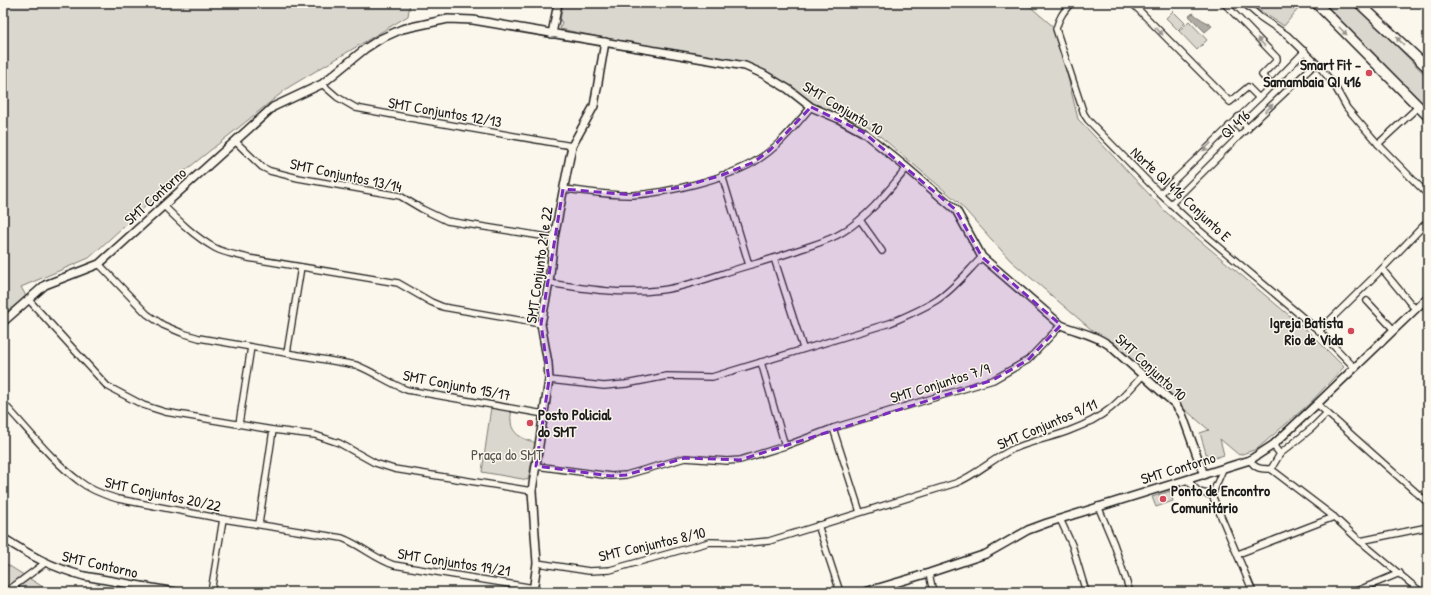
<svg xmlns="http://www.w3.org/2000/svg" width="1431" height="595" viewBox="0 0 1431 595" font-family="'Patrick Hand',sans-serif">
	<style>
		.green { fill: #dad7ce; stroke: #7b7a75 }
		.water { fill: #afaca5; stroke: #74726e }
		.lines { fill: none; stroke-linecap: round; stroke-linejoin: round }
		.minor-casing { stroke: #1c1c1c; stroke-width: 8 }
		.tertiary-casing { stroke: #1c1c1c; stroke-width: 10 }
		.primary-casing { stroke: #1c1c1c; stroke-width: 12 }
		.minor { stroke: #fbf7ec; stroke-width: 5.5 }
		.tertiary { stroke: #fbf7ec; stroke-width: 7 }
		.primary { stroke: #fbf7ec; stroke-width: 9 }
		.oneway { fill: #97948e }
		.marked { fill: #7b2cbf; fill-opacity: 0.2; stroke: #7b2cbf; stroke-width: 3; stroke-dasharray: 8 5; stroke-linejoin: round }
		.poi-dot { fill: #d1495b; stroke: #fbf7ec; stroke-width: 1.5 }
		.labels { text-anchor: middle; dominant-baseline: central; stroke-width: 3; stroke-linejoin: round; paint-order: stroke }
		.poi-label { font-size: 15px; font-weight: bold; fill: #1c1c1c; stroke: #fbf7ec; text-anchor: end }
		.street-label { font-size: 15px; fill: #1c1c1c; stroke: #fbf7ec }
		.park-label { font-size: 15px; fill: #555451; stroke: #fbf7ec }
	</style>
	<rect width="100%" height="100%" fill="#fbf7ec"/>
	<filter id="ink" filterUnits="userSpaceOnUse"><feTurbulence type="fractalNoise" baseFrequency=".025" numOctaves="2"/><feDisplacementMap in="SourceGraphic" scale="8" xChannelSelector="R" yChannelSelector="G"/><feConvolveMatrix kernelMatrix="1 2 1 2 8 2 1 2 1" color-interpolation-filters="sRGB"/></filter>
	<g filter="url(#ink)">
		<!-- green -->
		<g class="green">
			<polygon points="3,3 410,3 408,16 289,87 181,174 89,258 21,287 26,296 3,316"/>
			<polygon points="563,3 1026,3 1056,29 1078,119 1167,213 1309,332 1344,367 1309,404 1257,449 1239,455 1220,439 1224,455 1208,460 1200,433 1209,430 1010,260 958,202 868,126 813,103 766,71 560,29 562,22 560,21"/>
			<polygon points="1251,3 1303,3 1284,26 1251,5"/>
			<polygon points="1323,3 1355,3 1428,78 1428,111"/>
			<polygon points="1173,11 1185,23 1178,30 1166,18"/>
			<polygon points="1189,21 1207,40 1197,50 1179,31"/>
			<path d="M 491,407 L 511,410 C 512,414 510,417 511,420 C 511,435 524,439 536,443 L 528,480 L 482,472 Z"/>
			<polygon points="1170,491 1173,501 1156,507 1152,497"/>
			<polygon points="3,562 51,592 3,592"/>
		</g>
		<!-- water -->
		<path class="water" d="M 1193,13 C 1199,19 1206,21 1212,26 L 1205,32 L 1189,16 Z"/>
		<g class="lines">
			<!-- minor casing -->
			<g class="minor-casing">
				<g id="minor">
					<path d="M 1071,3 C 1063,12 1059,18 1056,29 L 1084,114 L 1088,120 L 1160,194 L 1198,229 L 1319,331 L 1355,368"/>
					<polyline points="1132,3 1230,102 1248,87 1259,98"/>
					<polyline points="1224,3 1277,58 1277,60 1262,75 1271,85"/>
					<polyline points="1244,3 1260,17 1287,35 1316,63 1333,83 1347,108 1378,144 1428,195"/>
					<polyline points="1427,3 1428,5"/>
					<polyline points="322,84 337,97 356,108 410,118 572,146"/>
					<polyline points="1238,117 1248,129"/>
					<polyline points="1229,126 1235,133 1237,138"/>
					<polyline points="235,141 262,167 270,171 298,178 400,196 422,209 447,221 554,238"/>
					<polyline points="1378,144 1419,106"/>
					<polyline points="722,175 749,265"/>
					<path d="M 563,189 C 586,191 610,196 633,195 C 668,193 724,179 754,162 C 777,149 794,127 811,107"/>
					<polyline points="1160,194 1259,98 1305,51"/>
					<polyline points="1171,204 1237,138 1316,63"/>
					<path d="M 164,206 C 179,221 195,237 215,248 C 224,253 237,255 248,258 L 398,283 L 431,302 L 443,307 L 541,324"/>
					<polyline points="860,220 882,251"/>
					<polyline points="774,258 803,348"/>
					<path d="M 99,264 L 147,314 L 163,325 L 182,333 L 199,338 L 356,365 C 374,372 389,383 407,390 L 544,414"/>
					<polyline points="1382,269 1415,309"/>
					<path d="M 549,283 C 586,289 623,295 661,290 C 693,286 723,272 754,264 C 772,259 789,253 807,247 C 819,243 832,239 843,232 C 869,216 888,191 907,168"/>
					<polyline points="28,299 107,386 143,405 165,412 273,430 315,435 339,443 375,463 394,469 532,491"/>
					<polyline points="1367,301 1394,330"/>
					<polyline points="1319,331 1382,269 1428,221"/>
					<polyline points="287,353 301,267"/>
					<polyline points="761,362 785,446"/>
					<path d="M 549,380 L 604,386 L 626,384 L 667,376 L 712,377 L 890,323 C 906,316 923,309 937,300 C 954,289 968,271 982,257"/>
					<path d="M 3,403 C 27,428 51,460 79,481 C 90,490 104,495 118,499 L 223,519 L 342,538 C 361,545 375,559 394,565 L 534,588"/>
					<polyline points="1317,404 1428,503"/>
					<polyline points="239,424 251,347"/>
					<polyline points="833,428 860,512"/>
					<polyline points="1273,445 1280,454"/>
					<path d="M 1250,460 C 1255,469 1261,469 1271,469 L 1334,517 L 1360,541 L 1421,592"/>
					<polyline points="536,466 611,476 626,475 685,458 727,461 740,460 785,446 833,428 993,380 1028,360 1061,325"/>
					<polyline points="1223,469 1212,495 1253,592"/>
					<polyline points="1271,469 1280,454 1312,428 1327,413"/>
					<polyline points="1187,480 1199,492 1212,495"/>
					<polyline points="1098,506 1114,544 1130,592"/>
					<polyline points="1060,519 1072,545 1086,592"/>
					<polyline points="259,524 273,430"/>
					<polyline points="818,525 840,592"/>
					<polyline points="1360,541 1428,527"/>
					<polyline points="1238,554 1334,517"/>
					<path d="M 537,563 L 589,571 L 610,570 L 710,542 L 748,543 L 769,541 L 956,483 C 976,475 991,460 1011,450 C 1030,441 1052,438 1071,430 C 1106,417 1119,402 1143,375"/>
					<polyline points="929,573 933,592"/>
					<polyline points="6,592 45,563"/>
					<polyline points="211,592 223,519"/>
					<polyline points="1354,592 1400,573"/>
				</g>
			</g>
			<!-- tertiary casing -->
			<g class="tertiary-casing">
				<g id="tertiary">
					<polyline points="552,34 558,3"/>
					<path d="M 3,322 L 45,285 L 99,264 L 273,107 L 322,84 L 366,48 L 380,39 L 402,29 L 448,19 L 473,20 L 745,66 L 763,74 L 788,89 L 811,107 L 839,119 L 863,132 L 907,168 L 956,210 L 982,257 L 1061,325 C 1077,332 1094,334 1109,345 L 1175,404 L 1182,414 L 1204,475"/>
					<path d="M 3,538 C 31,556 51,567 84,576 L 175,592"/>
					<polyline points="533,592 537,563 532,491 549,380 548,363 541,324 549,283 554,238 572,146 594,106 605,42"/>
					<polyline points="865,592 929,573 986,554 1028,530 1047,523 1250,460 1273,445 1317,404 1428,297"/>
				</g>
			</g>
			<!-- primary casing -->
			<g class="primary-casing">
				<g id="primary">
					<polyline points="1316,3 1428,116"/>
					<polyline points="1359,3 1428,68"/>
				</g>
			</g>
			<!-- minor -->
			<use href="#minor" class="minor"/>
			<!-- tertiary -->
			<use href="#tertiary" class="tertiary"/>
			<!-- primary -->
			<use href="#primary" class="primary"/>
		</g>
		<!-- one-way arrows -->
		<defs><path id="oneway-solid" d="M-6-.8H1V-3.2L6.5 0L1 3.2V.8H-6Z"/></defs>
		<g class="oneway">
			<use href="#oneway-solid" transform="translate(1159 31) rotate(45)"/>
			<use href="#oneway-solid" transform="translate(1343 31) rotate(45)"/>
			<use href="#oneway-solid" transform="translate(1400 41) rotate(-136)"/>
			<use href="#oneway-solid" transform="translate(1261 42) rotate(-134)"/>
			<use href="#oneway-solid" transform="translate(1269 108) rotate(-44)"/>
			<use href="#oneway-solid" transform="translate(1207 147) rotate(135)"/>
		</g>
	</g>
	<!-- marked area -->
	<path class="marked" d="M 811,107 L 863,132 L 956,210 L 982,257 L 1061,325 L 1028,360 L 993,380 L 740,460 L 685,458 L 626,475 L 611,476 L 536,466 L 549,380 L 541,324 L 563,189 L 633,195 L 682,187 L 722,175 L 754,162 L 770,150 Z"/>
	<!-- markers -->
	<g class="poi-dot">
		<circle cx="1369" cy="73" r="4"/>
		<circle cx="1351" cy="331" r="4"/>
		<circle cx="530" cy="423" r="4"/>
		<circle cx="1163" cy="499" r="4"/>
	</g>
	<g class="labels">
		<!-- poi labels -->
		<g class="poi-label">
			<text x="1361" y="64">Smart Fit -<tspan x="1361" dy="17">Samambaia QI 416</tspan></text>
			<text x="1343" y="322">Igreja Batista<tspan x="1343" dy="17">Rio de Vida</tspan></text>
			<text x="538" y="414" text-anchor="start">Posto Policial<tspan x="538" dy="17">do SMT</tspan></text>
			<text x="1171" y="490" text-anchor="start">Ponto de Encontro<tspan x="1171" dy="17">Comunitário</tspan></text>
		</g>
		<!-- street labels -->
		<g class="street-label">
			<text transform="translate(843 108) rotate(31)">SMT Conjunto 10</text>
			<text transform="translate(445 112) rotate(10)">SMT Conjuntos 12/13</text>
			<text transform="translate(1235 124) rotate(-43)">QI 416</text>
			<text transform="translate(346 175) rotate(12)">SMT Conjuntos 13/14</text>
			<text transform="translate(1181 194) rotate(43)">Norte QI 416 Conjunto E</text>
			<text transform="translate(155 196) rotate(-42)">SMT Contorno</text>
			<text transform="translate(539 265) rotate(-82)">SMT Conjunto 21 e 22</text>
			<text transform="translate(1151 367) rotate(43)">SMT Conjunto 10</text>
			<text transform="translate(940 383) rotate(-17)">SMT Conjuntos 7/9</text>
			<text transform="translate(457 385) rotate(11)">SMT Conjunto 15/17</text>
			<text transform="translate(1047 424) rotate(-23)">SMT Conjuntos 9/11</text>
			<text transform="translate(1178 468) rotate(-17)">SMT Contorno</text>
			<text transform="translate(163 494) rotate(12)">SMT Conjuntos 20/22</text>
			<text transform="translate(652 544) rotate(-13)">SMT Conjuntos 8/10</text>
			<text transform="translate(454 562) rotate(9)">SMT Conjuntos 19/21</text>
			<text transform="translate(100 564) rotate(13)">SMT Contorno</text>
		</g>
		<!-- park labels -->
		<g class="park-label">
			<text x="507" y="454">Praça do SMT</text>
		</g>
	</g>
	<!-- margin -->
	<rect width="1431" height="595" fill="none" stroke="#fbf7ec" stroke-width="16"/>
	<rect x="8" y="8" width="1415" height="579" fill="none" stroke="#1c1c1c" stroke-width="1.5" filter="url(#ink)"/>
</svg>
